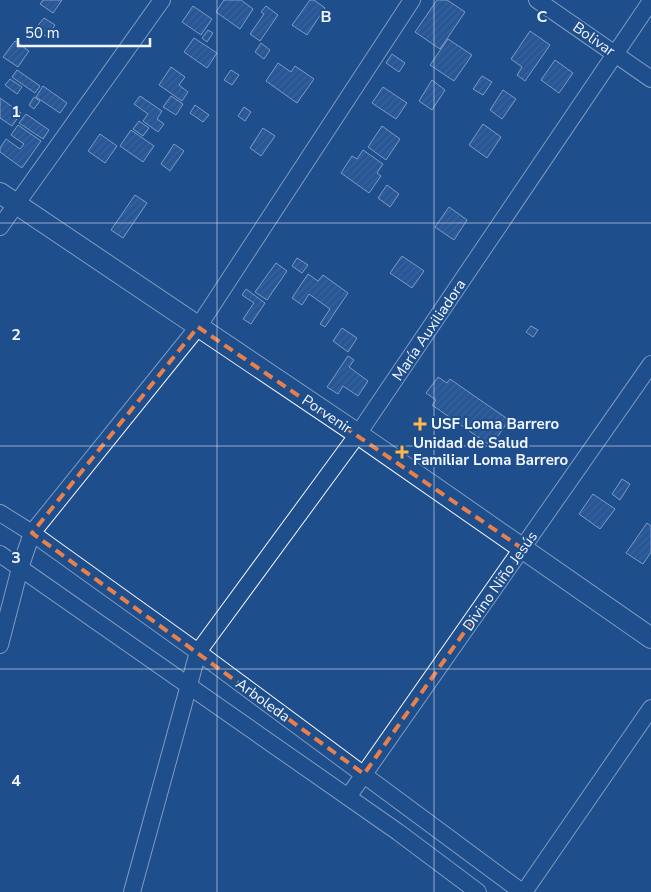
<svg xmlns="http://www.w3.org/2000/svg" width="651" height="892" viewBox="0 0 651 892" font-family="'Nunito Sans',sans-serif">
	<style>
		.building { fill: url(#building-hatch); stroke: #f2f6ff }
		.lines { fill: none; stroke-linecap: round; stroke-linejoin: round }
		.minor-casing { stroke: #f2f6ff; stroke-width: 18 }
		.tertiary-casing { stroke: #f2f6ff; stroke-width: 22 }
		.minor { stroke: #1f4e8c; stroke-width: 16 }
		.tertiary { stroke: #1f4e8c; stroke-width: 20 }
		.marked { fill: none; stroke: #ea8049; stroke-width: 4; stroke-dasharray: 10 6; stroke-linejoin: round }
		.grid { fill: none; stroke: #f2f6ff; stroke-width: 1; stroke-opacity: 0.55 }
		.poi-dot { fill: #ffb74d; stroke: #1f4e8c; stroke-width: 2 }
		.labels { text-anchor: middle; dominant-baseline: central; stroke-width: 4; stroke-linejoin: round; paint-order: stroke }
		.street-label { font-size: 15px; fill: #f2f6ff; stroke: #1f4e8c }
		.poi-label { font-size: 15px; font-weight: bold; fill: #f2f6ff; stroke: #1f4e8c; text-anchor: start }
		.grid-label { font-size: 16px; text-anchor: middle; font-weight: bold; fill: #f2f6ff; stroke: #1f4e8c; stroke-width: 4; stroke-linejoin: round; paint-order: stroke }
	</style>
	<defs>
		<pattern id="building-hatch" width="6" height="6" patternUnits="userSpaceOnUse" patternTransform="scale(1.25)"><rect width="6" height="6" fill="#3563a3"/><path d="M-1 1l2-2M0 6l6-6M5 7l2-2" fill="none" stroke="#537ab1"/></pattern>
	</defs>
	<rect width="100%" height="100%" fill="#1f4e8c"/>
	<!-- building -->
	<g class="building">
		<polygon points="43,0 62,0 53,13 40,4"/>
		<polygon points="224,0 241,0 253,9 240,29 216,12"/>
		<polygon points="310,0 314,0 325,8 307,35 292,25"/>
		<polygon points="437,0 447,0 465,12 440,49 415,32"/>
		<polygon points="193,6 212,19 201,35 182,22"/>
		<polygon points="266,6 278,15 260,41 250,34 264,14 261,12"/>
		<polygon points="44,18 55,25 47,37 35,29"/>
		<polygon points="208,30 213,33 207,42 202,38"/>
		<polygon points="530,31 550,45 525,81 517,75 522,67 511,59"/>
		<polygon points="194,38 217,53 207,68 184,52"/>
		<polygon points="448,39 472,55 454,81 430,65"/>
		<polygon points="15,41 29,51 18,67 3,57"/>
		<polygon points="261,43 270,50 264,59 255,52"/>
		<polygon points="392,54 405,63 399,72 386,63"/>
		<polygon points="555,60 573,73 559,93 541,80"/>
		<polygon points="278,63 291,72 295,66 314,79 297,103 266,81"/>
		<polygon points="171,67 185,77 179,85 188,92 182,101 159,85"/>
		<polygon points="17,70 40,86 35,93 12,77"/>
		<polygon points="231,70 239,75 232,85 224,80"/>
		<polygon points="482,76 492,82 483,95 473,89"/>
		<polygon points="10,79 22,87 17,94 5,85"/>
		<polygon points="432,80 445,90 432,110 419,101"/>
		<polygon points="43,86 67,103 60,113 36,97"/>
		<polygon points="383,87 407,103 396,119 372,103"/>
		<polygon points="503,90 516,99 502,119 490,110"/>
		<polygon points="140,96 162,111 157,119 164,124 158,132 143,121 148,114 134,104"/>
		<polygon points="171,96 183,104 176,115 163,107"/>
		<polygon points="34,97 40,101 34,109 29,105"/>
		<polygon points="0,98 21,113 12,126 0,118"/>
		<polygon points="195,105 209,115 203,122 190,113"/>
		<polygon points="244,107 251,112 245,121 238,116"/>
		<polygon points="26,114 49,130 43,139 19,123"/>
		<polygon points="139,121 149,128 143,136 133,129"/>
		<polygon points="483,124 501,137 487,158 469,145"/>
		<polygon points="18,125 41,141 22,168 0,152 0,148 6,139 20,149 24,144 11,135"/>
		<polygon points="382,126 400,139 386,160 368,147"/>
		<polygon points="263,128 275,136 261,156 250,148"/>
		<polygon points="131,130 154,146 143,162 120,146"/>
		<polygon points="100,134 117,146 105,163 88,151"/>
		<polygon points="174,144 184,151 170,171 161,164"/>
		<polygon points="363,150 383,164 377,173 381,176 369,193 341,173 352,156 357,159"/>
		<polygon points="387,185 399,194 390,207 378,198"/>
		<polygon points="135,195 147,203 123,238 111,230"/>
		<polygon points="449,207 467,220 454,240 435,227"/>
		<polygon points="402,256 424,271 412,288 390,273"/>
		<polygon points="297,258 308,265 302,273 292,266"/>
		<polygon points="276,263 287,271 267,300 255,292"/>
		<polygon points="308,274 318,281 323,275 348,293 325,327 320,324 330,309 309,294 302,305 292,298"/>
		<polygon points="246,289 265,303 251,324 243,319 254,303 242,295"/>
		<polygon points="531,326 538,330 533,337 526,332"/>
		<polygon points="342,328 357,338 348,352 333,341"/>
		<polygon points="348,356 354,360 349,367 368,381 358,396 343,386 338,394 327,387"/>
		<polygon points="438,377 447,383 450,379 509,420 491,446 432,405 436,400 426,393"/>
		<polygon points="622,479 630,484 620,500 612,494"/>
		<polygon points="593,494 615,509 600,529 579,514"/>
		<polygon points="647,523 651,526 651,552 643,564 626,553"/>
	</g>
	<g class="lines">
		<!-- minor casing -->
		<g class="minor-casing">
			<g id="minor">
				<polyline points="537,0 651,79"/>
				<polyline points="0,227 162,0"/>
				<polyline points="0,513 32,533 198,652 522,892"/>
				<polyline points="0,554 398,832 478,892"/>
				<polyline points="0,645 20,568 32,533 198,327 412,0"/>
				<polyline points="348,797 651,364"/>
				<polyline points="132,892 198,652 358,434 651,1"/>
				<polyline points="524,892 651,708"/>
			</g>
		</g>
		<!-- tertiary casing -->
		<g class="tertiary-casing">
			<polyline id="tertiary" points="0,193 358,434 651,638"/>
		</g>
		<!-- minor -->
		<use href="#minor" class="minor"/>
		<!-- tertiary -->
		<use href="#tertiary" class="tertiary"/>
	</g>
	<!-- marked area -->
	<path d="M0 0H651V892H0ZM 198,327 L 523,549 L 364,774 L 32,533 Z" fill="#1f4e8c" fill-opacity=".55" fill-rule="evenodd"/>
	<path class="marked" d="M 198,327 L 523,549 L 364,774 L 32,533 Z"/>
	<!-- grid -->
	<path class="grid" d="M 217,0 L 217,892M 434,0 L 434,892M 0,223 L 651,223M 0,446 L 651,446M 0,669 L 651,669"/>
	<!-- markers -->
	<g class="poi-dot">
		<path d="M417.5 416.5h5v5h5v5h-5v5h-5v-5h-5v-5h5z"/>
		<path d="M399.5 444.5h5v5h5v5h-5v5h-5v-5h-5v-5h5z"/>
	</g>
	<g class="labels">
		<!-- street labels -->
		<g class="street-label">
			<text transform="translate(594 39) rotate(35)">Bolivar</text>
			<text transform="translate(429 330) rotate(-56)">María Auxiliadora</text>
			<text transform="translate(327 414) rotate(34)">Porvenir</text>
			<text transform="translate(500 581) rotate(-55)">Divino Niño Jesús</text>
			<text transform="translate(263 700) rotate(36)">Arboleda</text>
		</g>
		<!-- poi labels -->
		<g class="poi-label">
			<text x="431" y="424">USF Loma Barrero</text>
			<text x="413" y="443">Unidad de Salud<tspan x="413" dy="17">Familiar Loma Barrero</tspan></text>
		</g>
	</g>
	<g class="grid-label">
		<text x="326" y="22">B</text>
		<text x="542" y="22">C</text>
		<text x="16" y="117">1</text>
		<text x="16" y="340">2</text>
		<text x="16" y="563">3</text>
		<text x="16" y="786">4</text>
	</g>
	<!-- scale -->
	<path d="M18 38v8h132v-8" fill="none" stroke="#f2f6ff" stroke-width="2.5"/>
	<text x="25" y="38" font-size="15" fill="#f2f6ff" stroke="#1f4e8c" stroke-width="4" paint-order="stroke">50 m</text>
</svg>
